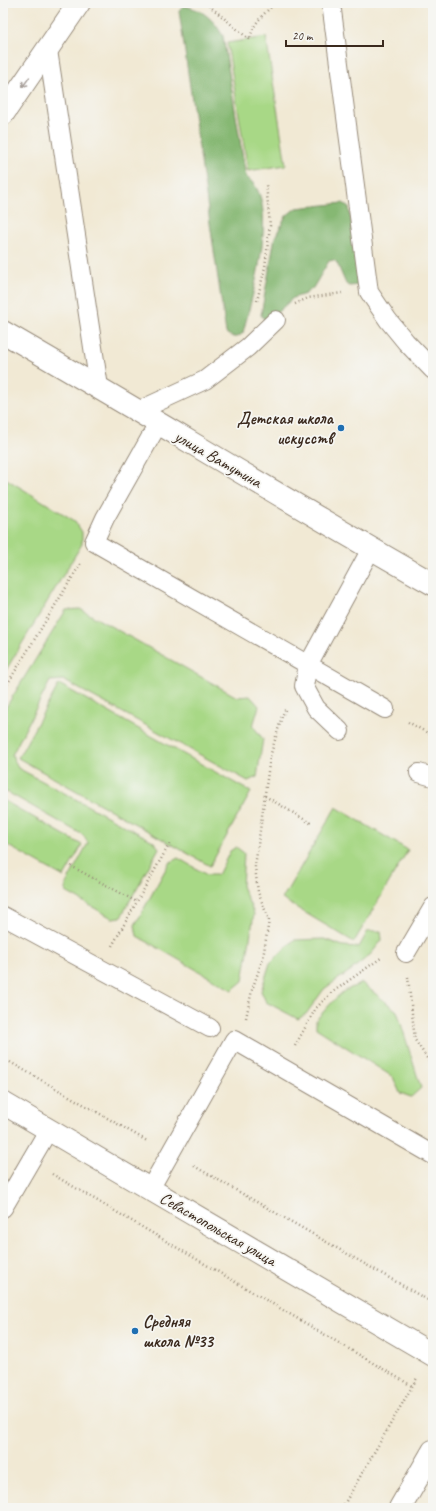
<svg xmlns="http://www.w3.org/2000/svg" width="436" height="1511" viewBox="0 0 436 1511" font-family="Caveat,sans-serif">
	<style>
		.green { fill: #a8d886; stroke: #728152 }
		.forest { fill: #86b873; stroke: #607148 }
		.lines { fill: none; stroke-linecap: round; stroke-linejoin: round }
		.lane-casing { stroke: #968a79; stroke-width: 20 }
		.street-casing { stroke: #968a79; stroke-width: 24 }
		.secondary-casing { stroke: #968a79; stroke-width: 24 }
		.path { stroke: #968a79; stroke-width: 2.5; stroke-dasharray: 1 3; stroke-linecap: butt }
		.lane { stroke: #fff; stroke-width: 18 }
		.street { stroke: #fff; stroke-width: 22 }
		.secondary { stroke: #fff; stroke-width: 22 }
		.oneway { stroke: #a79f9a }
		.poi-dot { fill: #1f6fb2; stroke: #f6f6f2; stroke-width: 1.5 }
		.labels { text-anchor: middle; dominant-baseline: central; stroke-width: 3.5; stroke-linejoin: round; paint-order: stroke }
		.poi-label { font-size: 17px; font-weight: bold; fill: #3b2a1e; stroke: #f6f6f2; text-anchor: end }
		.street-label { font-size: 17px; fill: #3b2a1e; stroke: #f6f6f2 }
	</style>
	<rect width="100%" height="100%" fill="#f6f6f2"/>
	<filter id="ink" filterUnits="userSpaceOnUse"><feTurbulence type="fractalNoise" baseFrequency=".025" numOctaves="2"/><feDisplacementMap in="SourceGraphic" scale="8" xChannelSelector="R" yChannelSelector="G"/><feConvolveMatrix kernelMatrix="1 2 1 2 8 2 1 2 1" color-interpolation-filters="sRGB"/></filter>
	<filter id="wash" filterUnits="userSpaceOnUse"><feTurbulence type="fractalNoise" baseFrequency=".012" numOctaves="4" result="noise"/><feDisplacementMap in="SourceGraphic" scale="16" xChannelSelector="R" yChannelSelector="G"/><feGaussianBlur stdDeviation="0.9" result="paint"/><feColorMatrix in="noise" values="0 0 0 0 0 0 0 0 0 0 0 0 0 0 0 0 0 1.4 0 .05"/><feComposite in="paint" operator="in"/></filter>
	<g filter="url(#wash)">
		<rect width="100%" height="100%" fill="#f1e9d4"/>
		<!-- green -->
		<g class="green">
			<polygon points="266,37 286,165 248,171 227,43"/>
			<polygon points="3,477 75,521 82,532 82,544 3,675"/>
			<polygon points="80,609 237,697 250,696 259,706 253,726 263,739 257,777 248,781 63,680 50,681 12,755 18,768 153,841 159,848 121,917 112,918 66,892 66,884 88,843 83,835 7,792 3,793 3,712 66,610"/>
			<polygon points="59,684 251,792 210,866 18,758"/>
			<polygon points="3,800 82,845 64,877 3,843"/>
			<polygon points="336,807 408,850 354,942 282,899"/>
			<polygon points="236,847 244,853 242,886 254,914 243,981 232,990 137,936 135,925 169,863 178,858 207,875 218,875 230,851"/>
			<polygon points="368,931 381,931 382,940 371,954 350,971 324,989 306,1014 298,1019 266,1002 261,991 270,963 294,940 324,939 343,946 359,947"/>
			<polygon points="362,983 397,1011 421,1088 411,1097 400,1093 393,1077 316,1028 316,1020 335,999 344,991"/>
		</g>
		<!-- forest -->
		<g class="forest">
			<path d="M 184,6 C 203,9 214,20 223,36 L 246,177 C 283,199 251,299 243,333 C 236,339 233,338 226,333 L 179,11 Z"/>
			<polygon points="343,203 349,207 360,285 349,286 346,284 337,263 334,260 329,261 313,288 305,294 293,298 268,321 263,318 261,315 275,237 286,216 296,208"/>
		</g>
	</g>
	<g filter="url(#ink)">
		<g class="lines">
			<!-- lane casing -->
			<g class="lane-casing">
				<g id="lane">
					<polyline points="331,3 369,292 388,320 406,342 433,370"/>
					<polyline points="48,50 99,387"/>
					<polyline points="138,411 205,380 248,347 276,320"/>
					<polyline points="158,424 105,518 94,542 385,709"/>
					<polyline points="340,731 316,708 304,686 308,665 371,549"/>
					<polyline points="419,773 433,777"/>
					<polyline points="3,916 210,1028"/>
					<polyline points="406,953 433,907"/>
					<polyline points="150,1189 234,1040 433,1155"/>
					<polyline points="3,1208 49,1129"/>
				</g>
			</g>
			<!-- street casing -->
			<g class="street-casing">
				<g id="street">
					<polyline points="3,114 79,3"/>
					<path d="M 3,332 C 147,415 288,502 433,584"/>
				</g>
			</g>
			<!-- secondary casing -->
			<g class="secondary-casing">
				<g id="secondary">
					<polyline points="3,1103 433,1355"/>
					<polyline points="400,1508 433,1451"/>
				</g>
			</g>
			<!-- path -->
			<g class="path">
				<path d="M 206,3 L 250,40 C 252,25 261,17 271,7"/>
				<polyline points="257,301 265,267 270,226 266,184"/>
				<polyline points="295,304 308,298 342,293"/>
				<polyline points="3,691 81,563"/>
				<polyline points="408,722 433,736"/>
				<polyline points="265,796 312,824"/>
				<polyline points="71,866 137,902"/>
				<polyline points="112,946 170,843"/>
				<polyline points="408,977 415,1040 433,1067"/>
				<polyline points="246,1018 252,990 263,958 269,920 258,892 255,867 270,757 282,716 286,708"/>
				<polyline points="295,1046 316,1008 331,993 381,958"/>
				<polyline points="3,1058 147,1141"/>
				<polyline points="194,1166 433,1303"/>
				<polyline points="52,1174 412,1386"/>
				<polyline points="342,1508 417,1378"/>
			</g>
			<!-- lane -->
			<use href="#lane" class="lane"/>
			<!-- street -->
			<use href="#street" class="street"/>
			<!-- secondary -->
			<use href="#secondary" class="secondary"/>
		</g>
		<!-- one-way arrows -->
		<defs><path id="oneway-shaft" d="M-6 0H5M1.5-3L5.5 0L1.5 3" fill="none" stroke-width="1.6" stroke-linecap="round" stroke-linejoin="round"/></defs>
		<use class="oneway" href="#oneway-shaft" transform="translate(26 82) rotate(125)"/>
	</g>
	<!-- markers -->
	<g class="poi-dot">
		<circle cx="341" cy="428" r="4"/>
		<circle cx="135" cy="1331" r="4"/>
	</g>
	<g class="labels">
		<!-- poi labels -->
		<g class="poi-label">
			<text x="333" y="418">Детская школа<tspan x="333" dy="20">искусств</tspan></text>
			<text x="143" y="1321" text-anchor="start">Средняя<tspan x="143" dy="20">школа №33</tspan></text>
		</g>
		<!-- street labels -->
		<g class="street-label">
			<text transform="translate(218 459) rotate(30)">улица Ватутина</text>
			<text transform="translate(218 1229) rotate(30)">Севастопольская улица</text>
		</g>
	</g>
	<!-- margin -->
	<rect width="436" height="1511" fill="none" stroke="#f6f6f2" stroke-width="16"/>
	<!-- scale -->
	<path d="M286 40v6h97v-6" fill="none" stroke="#3b2a1e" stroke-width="2"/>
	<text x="292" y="40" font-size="12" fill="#3b2a1e" stroke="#f6f6f2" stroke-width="3" paint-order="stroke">20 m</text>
</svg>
